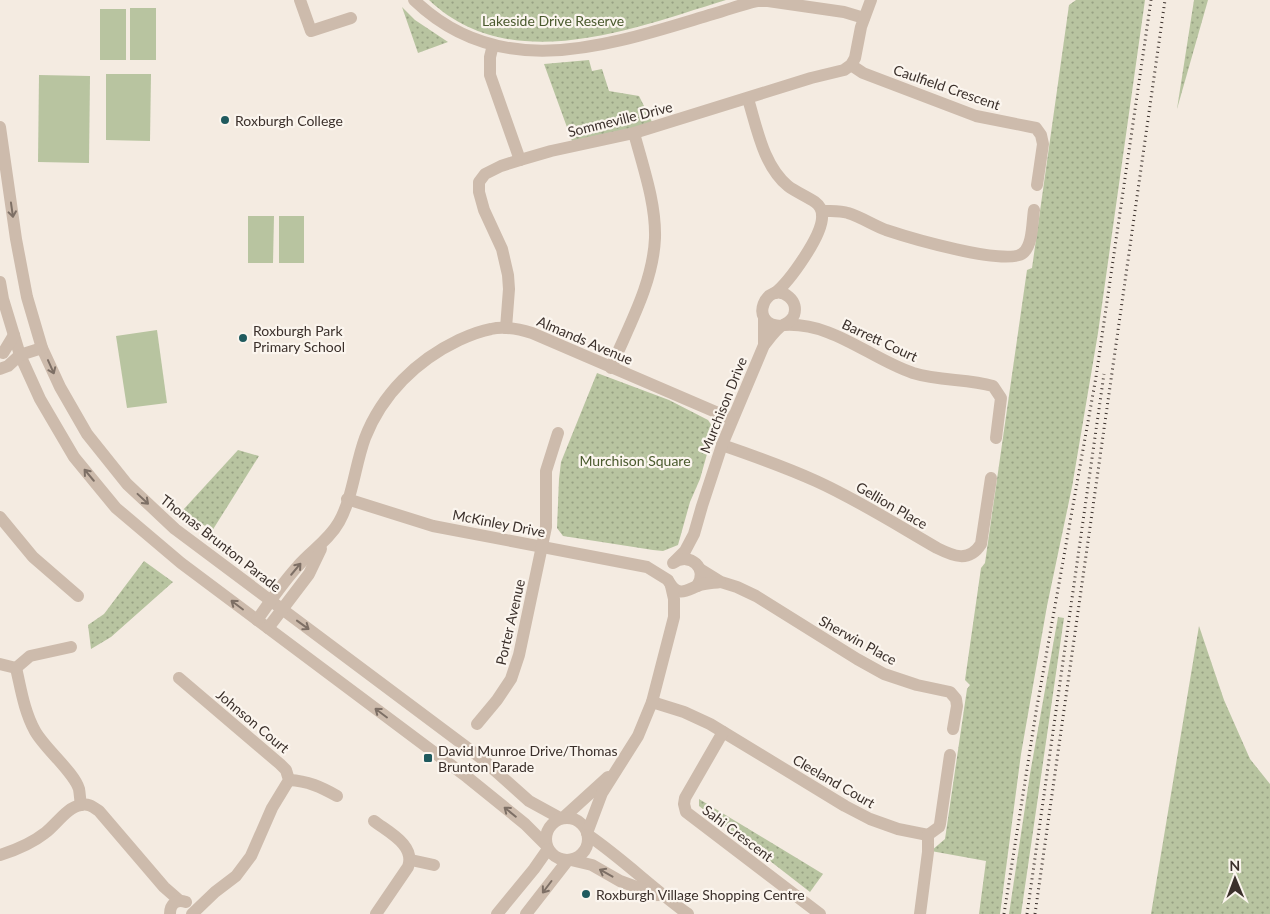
<svg xmlns="http://www.w3.org/2000/svg" width="1270" height="914" viewBox="0 0 1270 914" font-family="Lato,sans-serif">
	<style>
		.green { fill: url(#green-dots) }
		.pitch { fill: #b8c4a0 }
		.lines { fill: none; stroke-linecap: round; stroke-linejoin: round }
		.minor { stroke: #cdbbac; stroke-width: 12 }
		.rail { stroke: #3b302b; stroke-width: 3; stroke-dasharray: 1 4; stroke-linecap: butt }
		.oneway { stroke: #7d6f65 }
		.poi-dot { fill: #1f5a5e; stroke: #fbf5ee; stroke-width: 2 }
		.labels { text-anchor: middle; dominant-baseline: central; stroke-width: 4.5; stroke-linejoin: round; paint-order: stroke }
		.park-label { font-size: 14px; fill: #4a5a2e; stroke: #fbf5ee }
		.street-label { font-size: 14px; fill: #3b302b; stroke: #fbf5ee }
		.poi-label { font-size: 14px; fill: #3b302b; stroke: #fbf5ee; text-anchor: start }
	</style>
	<defs>
		<pattern id="green-dots" width="8" height="8" patternUnits="userSpaceOnUse" patternTransform="scale(1.25)"><rect width="8" height="8" fill="#b8c4a0"/><path d="M2 2h.1M6 6h.1" fill="none" stroke="#97a083" stroke-width="1.8" stroke-linecap="round"/></pattern>
	</defs>
	<rect width="100%" height="100%" fill="#f4ebe1"/>
	<!-- green -->
	<g class="green">
		<path d="M 429,0 L 726,0 C 634,28 511,78 429,0 Z"/>
		<polygon points="1076,0 1145,0 1098,333 1072,487 1047,606 1021,754 1000,914 979,914 986,861 931,851 945,839 967,689 970,685 965,680 981,568 985,563 1027,270 1032,268 1069,5"/>
		<polygon points="1194,0 1208,0 1177,109"/>
		<polygon points="402,7 415,20 448,42 418,53"/>
		<polygon points="589,60 592,71 602,69 609,91 639,96 652,122 637,127 572,141 544,64"/>
		<polygon points="597,373 669,400 708,420 714,429 700,479 690,502 678,545 663,551 653,550 563,536 557,528 559,479 561,462"/>
		<polygon points="238,450 259,456 212,531 183,510"/>
		<polygon points="144,561 173,582 111,637 91,649 88,625 104,614"/>
		<polygon points="1058,617 1064,618 1021,914 1009,914 1030,774"/>
		<polygon points="1199,626 1224,700 1250,759 1270,784 1270,914 1151,914"/>
		<polygon points="699,799 823,874 810,892 699,806"/>
	</g>
	<!-- pitch -->
	<g class="pitch">
		<rect x="130" y="8" width="26" height="52"/>
		<rect x="100" y="9" width="26" height="51"/>
		<polygon points="106,74 151,74 150,141 106,140"/>
		<polygon points="39,75 90,76 89,163 38,162"/>
		<polygon points="248,216 274,216 273,263 248,263"/>
		<rect x="279" y="216" width="25" height="47"/>
		<polygon points="157,330 167,403 127,408 116,336"/>
	</g>
	<g class="lines">
		<!-- minor -->
		<g class="minor">
			<polyline points="300,0 311,31 351,18"/>
			<path d="M 414,0 C 502,85 612,44 713,14 C 728,10 742,4 757,1 L 768,1 L 844,12 L 864,18"/>
			<polyline points="493,45 490,57 490,75 520,160"/>
			<polyline points="851,65 863,73 976,116 1036,128 1041,135 1043,144 1037,185"/>
			<path d="M 748,99 C 757,128 763,165 788,186 C 796,192 806,196 815,202 C 819,205 822,210 822,215 C 824,234 789,282 775,293"/>
			<polyline points="0,127 16,239 27,297 42,348 60,387 87,434 127,484 175,529 481,758 529,801 560,818"/>
			<path d="M 822,211 C 830,211 840,210 848,213 C 861,217 873,225 886,230 C 907,237 1007,267 1023,253 C 1033,245 1032,222 1034,210"/>
			<polyline points="0,282 3,299 20,355 40,399 74,457 116,508 181,563 467,777 525,824 546,845"/>
			<path d="M 784,325 C 833,322 869,358 913,373 C 939,381 967,379 993,386 L 1001,398 L 996,438"/>
			<polyline points="506,328 509,289 508,275 502,249 484,210 479,192 479,182 485,174 501,166 520,160 551,151 634,133 811,78 844,70 851,65 855,58 861,27 871,0"/>
			<path d="M 764,345 C 769,339 774,332 780,327 C 785,323 791,323 794,315 C 796,309 795,302 789,297 C 767,278 746,325 781,326"/>
			<polyline points="3,353 14,335"/>
			<path d="M 611,368 C 628,327 653,284 655,238 C 656,203 643,167 634,133"/>
			<polyline points="0,369 8,366 20,355 42,348"/>
			<path d="M 722,445 C 754,456 785,467 816,481 C 858,500 897,525 937,548 C 953,556 969,563 981,544 L 991,478"/>
			<polyline points="347,499 433,526 647,567 668,580"/>
			<polyline points="0,517 33,557 78,596"/>
			<polyline points="675,561 685,551 694,534 702,506 722,445 764,345 764,318"/>
			<path d="M 673,563 C 690,551 709,569 697,586"/>
			<polyline points="700,569 721,582 737,587 756,596 857,659 884,674 917,685 950,692 956,699 957,706 953,729"/>
			<path d="M 669,582 C 679,599 688,589 700,585 C 707,583 714,583 720,582"/>
			<path d="M 257,620 C 270,602 283,582 298,566 C 311,551 329,540 339,522 C 353,497 355,465 365,438 C 382,394 417,360 459,340 C 470,335 480,331 491,329 C 505,326 519,329 532,333 L 732,419"/>
			<polyline points="268,628 309,574 321,549"/>
			<polyline points="0,664 16,668"/>
			<path d="M 16,668 C 21,689 24,711 35,731 C 45,749 74,772 79,789 C 80,794 80,800 81,805"/>
			<polyline points="16,668 30,656 71,647"/>
			<polyline points="179,678 280,764 286,770 289,780 272,808 251,856 236,876 215,892 192,914"/>
			<polyline points="652,702 684,712 710,724 845,806 870,819 898,829 928,835 939,827 940,824 950,755"/>
			<polyline points="477,724 497,700 511,679 519,655 546,527 546,471 558,433"/>
			<polyline points="723,732 685,798 684,804 686,812 820,914"/>
			<path d="M 289,780 C 308,781 321,787 337,796"/>
			<polyline points="564,817 608,777"/>
			<circle cx="567" cy="839" r="21"/>
			<path d="M 374,821 C 388,832 416,845 408,867 L 376,914"/>
			<polyline points="587,833 602,793 638,736 652,702 674,617 674,599 671,586"/>
			<path d="M 588,835 C 623,859 653,889 688,914"/>
			<path d="M 0,855 C 16,850 31,844 45,833 C 56,825 67,807 81,805 C 88,803 93,807 99,811 L 164,887 L 180,901"/>
			<polyline points="411,860 434,865"/>
			<polyline points="571,860 592,865 620,881 658,895"/>
			<path d="M 170,914 C 170,904 176,899 186,902"/>
			<polyline points="497,914 534,869 548,849"/>
			<polyline points="526,914 568,860"/>
			<polyline points="920,914 928,852 928,835"/>
		</g>
		<!-- rail -->
		<g class="rail">
			<polyline points="1004,914 1036,712 1096,377 1151,0"/>
			<polyline points="1027,914 1104,374"/>
			<polyline points="1035,914 1165,0"/>
		</g>
	</g>
	<!-- one-way arrows -->
	<defs><path id="oneway-shaft" d="M-6 0H5M1.5-3L5.5 0L1.5 3" fill="none" stroke-width="1.6" stroke-linecap="round" stroke-linejoin="round" transform="scale(1.25)"/></defs>
	<g class="oneway">
		<use href="#oneway-shaft" transform="translate(12 210) rotate(82)"/>
		<use href="#oneway-shaft" transform="translate(51 367) rotate(66)"/>
		<use href="#oneway-shaft" transform="translate(89 475) rotate(-130)"/>
		<use href="#oneway-shaft" transform="translate(143 499) rotate(43)"/>
		<use href="#oneway-shaft" transform="translate(296 569) rotate(-50)"/>
		<use href="#oneway-shaft" transform="translate(237 605) rotate(-143)"/>
		<use href="#oneway-shaft" transform="translate(303 625) rotate(36)"/>
		<use href="#oneway-shaft" transform="translate(381 713) rotate(-143)"/>
		<use href="#oneway-shaft" transform="translate(510 812) rotate(-141)"/>
		<use href="#oneway-shaft" transform="translate(606 873) rotate(-151)"/>
		<use href="#oneway-shaft" transform="translate(547 887) rotate(127)"/>
	</g>
	<!-- markers -->
	<g class="poi-dot">
		<circle cx="225" cy="120" r="5"/>
		<circle cx="243" cy="338" r="5"/>
		<rect x="423" y="753" width="10" height="10" rx="2.5"/>
		<circle cx="586" cy="894" r="5"/>
	</g>
	<g class="labels">
		<!-- park labels -->
		<g class="park-label">
			<text x="553" y="20">Lakeside Drive Reserve</text>
			<text x="635" y="460">Murchison Square</text>
		</g>
		<!-- street labels -->
		<g class="street-label">
			<text transform="translate(947 87) rotate(19)">Caulfield Crescent</text>
			<text transform="translate(620 119) rotate(-14)">Sommeville Drive</text>
			<text transform="translate(585 340) rotate(23)">Almands Avenue</text>
			<text transform="translate(880 340) rotate(25)">Barrett Court</text>
			<text transform="translate(723 405) rotate(-68)">Murchison Drive</text>
			<text transform="translate(892 505) rotate(30)">Gellion Place</text>
			<text transform="translate(499 523) rotate(11)">McKinley Drive</text>
			<text transform="translate(221 543) rotate(38)">Thomas Brunton Parade</text>
			<text transform="translate(510 622) rotate(-77)">Porter Avenue</text>
			<text transform="translate(858 640) rotate(29)">Sherwin Place</text>
			<text transform="translate(253 721) rotate(40)">Johnson Court</text>
			<text transform="translate(834 781) rotate(30)">Cleeland Court</text>
			<text transform="translate(738 833) rotate(37)">Sahi Crescent</text>
		</g>
		<!-- poi labels -->
		<g class="poi-label">
			<text x="235" y="120">Roxburgh College</text>
			<text x="253" y="330">Roxburgh Park<tspan x="253" dy="16">Primary School</tspan></text>
			<text x="438" y="750">David Munroe Drive/Thomas<tspan x="438" dy="16">Brunton Parade</tspan></text>
			<text x="596" y="894">Roxburgh Village Shopping Centre</text>
		</g>
	</g>
	<!-- north arrow -->
	<g transform="translate(1235 879) rotate(359)" stroke="#fbf5ee" stroke-width="4" paint-order="stroke">
	<path d="M0-4L9 19L0 12L-9 19Z" fill="#3b302b"/>
	<text y="-8" font-size="14" font-weight="bold" text-anchor="middle" fill="#3b302b">N</text>
	</g>
</svg>
